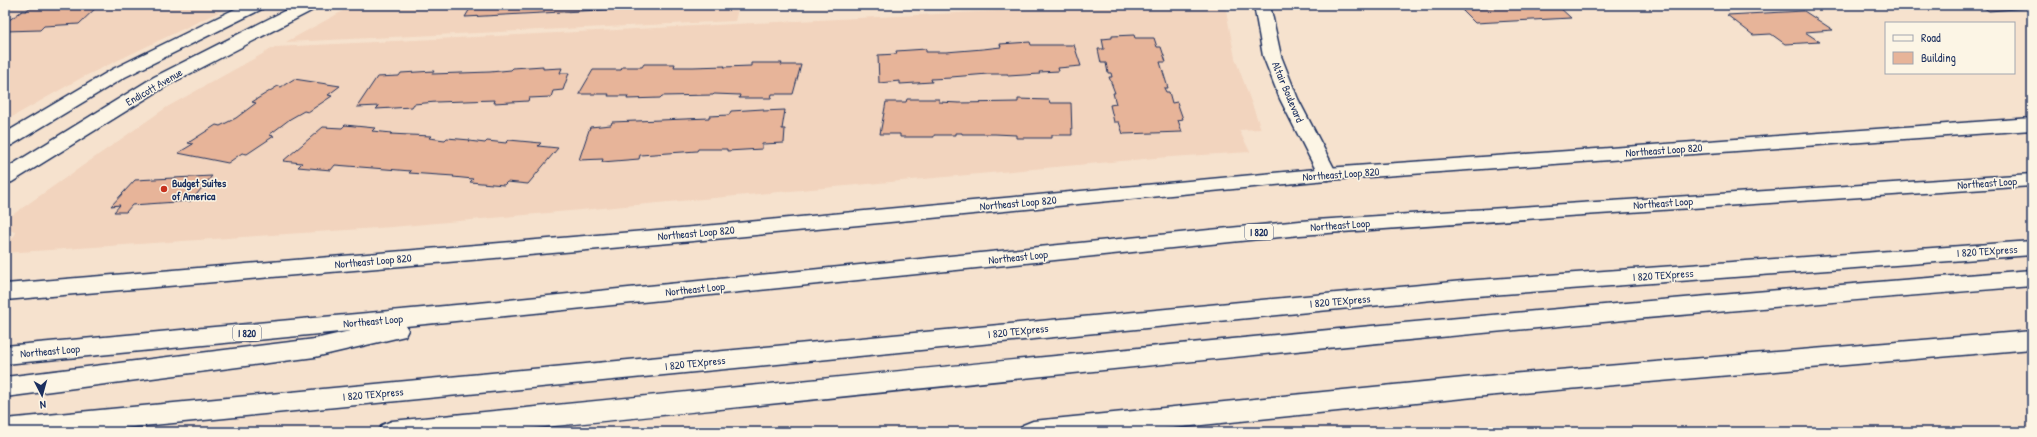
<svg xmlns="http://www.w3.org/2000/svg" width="2037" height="437" viewBox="0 0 2037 437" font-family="'Patrick Hand',sans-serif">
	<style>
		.built { fill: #f2d4be }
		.building { fill: #e7b499; stroke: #1b2f5e }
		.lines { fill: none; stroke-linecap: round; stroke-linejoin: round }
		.street-casing { stroke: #1b2f5e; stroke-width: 3 }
		.secondary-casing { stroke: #1b2f5e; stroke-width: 3 }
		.highway-casing { stroke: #1b2f5e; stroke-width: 3 }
		.street { fill: #fcf5e5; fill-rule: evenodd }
		.secondary { fill: #fcf5e5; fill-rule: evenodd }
		.highway { fill: #fcf5e5; fill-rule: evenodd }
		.poi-dot { fill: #c8321e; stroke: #fcf5e5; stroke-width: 1.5 }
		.labels { text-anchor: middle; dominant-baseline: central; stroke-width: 3; stroke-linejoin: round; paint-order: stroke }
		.shield { fill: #fcf5e5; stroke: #5e6a86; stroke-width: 1 }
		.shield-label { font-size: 10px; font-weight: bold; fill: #1b2f5e }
		.street-label { font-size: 11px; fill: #1b2f5e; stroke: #fcf5e5 }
		.poi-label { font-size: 11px; font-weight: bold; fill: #1b2f5e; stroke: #fcf5e5; text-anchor: start }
	</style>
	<rect width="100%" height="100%" fill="#f6e2ce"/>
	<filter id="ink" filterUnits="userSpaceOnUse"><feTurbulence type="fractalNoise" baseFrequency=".025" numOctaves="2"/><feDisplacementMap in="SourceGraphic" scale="8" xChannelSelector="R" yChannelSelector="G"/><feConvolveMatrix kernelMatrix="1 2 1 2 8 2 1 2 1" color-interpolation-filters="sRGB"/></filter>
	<g filter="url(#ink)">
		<!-- built -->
		<g class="built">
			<polygon points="5,5 233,5 81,78 5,121"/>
			<polygon points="354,5 739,5 735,21 286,42"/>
			<polygon points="1117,5 1225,5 1235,58 1261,129 1239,130 1250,152 1155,158 392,227 5,253 5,248 16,233 5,227 5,220 167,107 275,47"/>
		</g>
		<!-- building -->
		<g class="building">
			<polygon points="28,5 99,5 79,24 44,26 40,30 5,31 8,27 5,27 5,23 22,11 26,11 31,7 26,7"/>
			<polygon points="464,5 697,5 465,17 471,7 463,7"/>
			<polygon points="1519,5 1557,5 1571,18 1475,23 1462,10"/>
			<polygon points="1979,5 2032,5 2032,10 2029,8 1989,11"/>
			<polygon points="1804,11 1833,30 1805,32 1820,42 1785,44 1771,34 1753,35 1727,15"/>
			<polygon points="1134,35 1135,38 1154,38 1157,47 1161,47 1166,62 1160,62 1168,88 1164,88 1166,92 1169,92 1172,103 1177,102 1183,119 1178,120 1182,132 1123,134 1119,122 1114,122 1110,105 1116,104 1113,93 1115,93 1109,77 1112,77 1111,73 1108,73 1106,63 1101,63 1098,49 1104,49 1102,39 1112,38 1112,36"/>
			<polygon points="1030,42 1031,45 1074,45 1081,66 1058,68 1059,71 1039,72 1040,74 1008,76 1008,74 988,74 951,77 951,78 931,79 932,82 900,84 900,81 879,83 878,55 897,54 896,51 926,49 926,52 946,52 983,49 1001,47 1000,44"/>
			<polygon points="751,63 782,63 781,65 801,65 793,94 772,94 771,98 739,98 740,95 714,94 713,95 662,96 660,98 627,99 628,96 608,96 609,94 579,94 593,70 621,70 622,67 642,67 644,64 675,64 674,67 693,67 725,66 724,67 751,66"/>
			<polygon points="543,66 543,69 562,68 560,73 569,73 563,90 553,91 551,97 529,98 528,101 494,103 495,100 436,102 414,104 412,107 376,109 379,106 357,107 377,77 399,76 401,73 434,71 432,74 490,72 511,70 513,68"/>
			<polygon points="294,79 340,86 328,95 332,96 308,112 304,111 290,119 269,135 274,136 247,154 242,153 228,163 178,153 193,144 188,143 216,125 220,126 236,118 256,103 252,102 278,86 281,87"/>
			<polygon points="907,99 939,99 939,102 959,103 1018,102 1018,99 1049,100 1050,103 1071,103 1072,135 1052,135 1052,138 1016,138 1016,135 995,134 962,134 962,133 955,133 955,135 934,135 934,137 900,137 900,134 880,134 886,102 906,102"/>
			<polygon points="763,109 763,111 785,110 782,129 785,129 784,143 762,144 762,149 727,151 727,149 698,149 697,151 640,155 639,159 602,162 603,159 579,160 590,127 611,125 612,122 709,118 709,116 729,115 731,111"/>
			<polygon points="345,125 375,128 372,131 392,133 390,134 431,136 429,138 445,140 447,138 470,140 469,141 485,143 487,141 506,143 509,140 541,143 538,146 558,148 528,184 507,182 504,185 470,182 473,179 453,177 454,176 409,173 411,171 335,165 331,170 298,167 302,163 283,161 323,127 342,128"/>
			<polygon points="212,176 191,201 132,205 126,212 114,212 120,205 111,206 135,180"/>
		</g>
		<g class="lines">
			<!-- street casing -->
			<g class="street-casing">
				<polygon id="street" points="1254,5 1270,5 1281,56 1298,99 1337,174 1334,178 1327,180 1320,178 1280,99 1263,56"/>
			</g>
			<!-- secondary casing -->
			<g class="secondary-casing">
				<g id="secondary">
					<polygon points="243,5 264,5 262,9 125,77 12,145 5,147 5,133 113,69"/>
					<polygon points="296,5 317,5 315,9 168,85 12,182 5,184 5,169 154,77"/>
					<polygon points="2032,118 2032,130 1327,180 693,241 5,300 5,284 693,227 1327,168"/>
				</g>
			</g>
			<!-- highway casing -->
			<g class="highway-casing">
				<g id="highway">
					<polygon points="2032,174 2032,186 1568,216 1300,235 406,326 408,330 405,336 315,357 5,397 5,377 315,339 350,331 5,364 5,346 489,302 1300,221"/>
					<polygon points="2032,241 2032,255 1463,297 81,432 5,432 5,419 1463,281"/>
					<path d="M 2032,270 L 2032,286 C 1519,325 1007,380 495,432 L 378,432 L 382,425 L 392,421 C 938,368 1484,311 2032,270 Z"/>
					<polygon points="2032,331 2032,349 1474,397 1134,432 1019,432 1023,425 1033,421 1474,377"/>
				</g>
			</g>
			<!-- street -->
			<use href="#street" class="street"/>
			<!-- secondary -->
			<use href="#secondary" class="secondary"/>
			<!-- highway -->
			<use href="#highway" class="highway"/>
		</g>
	</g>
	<!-- markers -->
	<circle class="poi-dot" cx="164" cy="189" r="4"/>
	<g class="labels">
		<!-- shield labels -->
		<g class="shield">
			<rect x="1245" y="224" width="28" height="16" rx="3"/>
			<rect x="233" y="325" width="28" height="16" rx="3"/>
		</g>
		<g class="shield-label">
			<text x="1259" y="232">I 820</text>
			<text x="247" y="333">I 820</text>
		</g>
		<!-- street labels -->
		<g class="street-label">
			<text transform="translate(154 87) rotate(-30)">Endicott Avenue</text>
			<text transform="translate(1288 92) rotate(67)">Altair Boulevard</text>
			<text transform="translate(1664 150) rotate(-4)">Northeast Loop 820</text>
			<text transform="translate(1341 174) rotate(-4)">Northeast Loop 820</text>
			<text transform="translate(1987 183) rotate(-4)">Northeast Loop</text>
			<text transform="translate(1018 203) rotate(-5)">Northeast Loop 820</text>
			<text transform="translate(1663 203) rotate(-4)">Northeast Loop</text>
			<text transform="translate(1340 225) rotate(-4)">Northeast Loop</text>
			<text transform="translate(696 233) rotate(-5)">Northeast Loop 820</text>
			<text transform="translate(1987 251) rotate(-4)">I 820 TEXpress</text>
			<text transform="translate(1018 257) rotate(-6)">Northeast Loop</text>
			<text transform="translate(373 261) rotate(-5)">Northeast Loop 820</text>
			<text transform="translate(1663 275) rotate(-4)">I 820 TEXpress</text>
			<text transform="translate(695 289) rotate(-6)">Northeast Loop</text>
			<text transform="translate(1340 301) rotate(-5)">I 820 TEXpress</text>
			<text transform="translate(373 321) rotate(-5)">Northeast Loop</text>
			<text transform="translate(1018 331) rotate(-6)">I 820 TEXpress</text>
			<text transform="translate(50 351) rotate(-5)">Northeast Loop</text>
			<text transform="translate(695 363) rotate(-6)">I 820 TEXpress</text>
			<text transform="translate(373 394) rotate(-5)">I 820 TEXpress</text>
		</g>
		<!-- poi labels -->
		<g class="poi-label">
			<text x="172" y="183">Budget Suites<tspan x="172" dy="13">of America</tspan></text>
		</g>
	</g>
	<!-- margin -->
	<rect width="2037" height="437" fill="none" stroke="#fcf5e5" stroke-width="20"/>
	<rect x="10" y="10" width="2017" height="417" fill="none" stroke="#1b2f5e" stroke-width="1.5" filter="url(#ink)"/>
	<!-- legend -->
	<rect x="1885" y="22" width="130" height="52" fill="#fcf5e5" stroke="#a2a6af"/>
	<rect x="1893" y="35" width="20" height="6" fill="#fcf5e5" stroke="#a2a6af"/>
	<text x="1921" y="42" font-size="12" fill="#1b2f5e">Road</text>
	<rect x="1893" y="52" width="20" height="12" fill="#e7b499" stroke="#a2a6af"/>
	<text x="1921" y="62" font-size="12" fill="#1b2f5e">Building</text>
	<!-- north arrow -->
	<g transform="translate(42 395) rotate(174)" stroke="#fcf5e5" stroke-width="3" paint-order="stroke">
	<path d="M0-3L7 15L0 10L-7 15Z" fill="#1b2f5e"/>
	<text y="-6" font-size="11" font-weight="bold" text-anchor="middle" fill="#1b2f5e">N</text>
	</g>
</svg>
